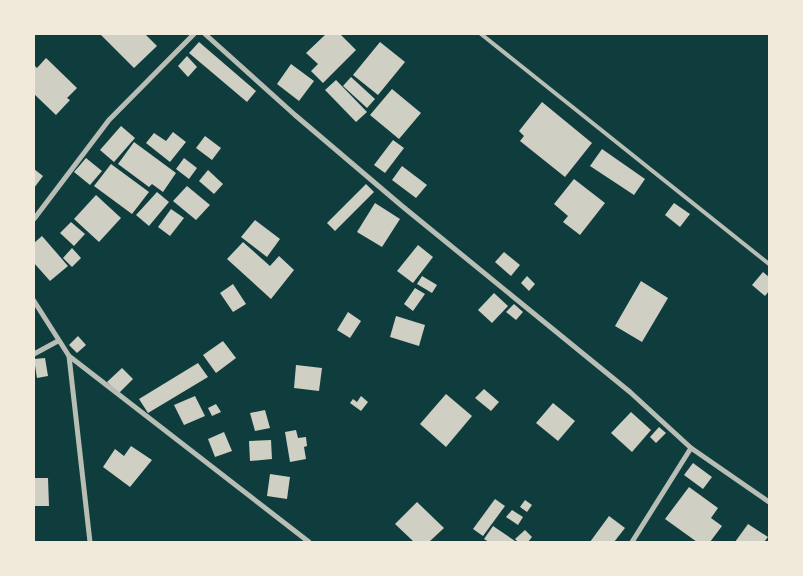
<svg xmlns="http://www.w3.org/2000/svg" width="803" height="576" viewBox="0 0 803 576" font-family="'Fira Sans Condensed',sans-serif">
	<style>
		.building { fill: #cfcfc3 }
		.lines { fill: none; stroke-linecap: round; stroke-linejoin: round }
		.service { stroke: #b8beb3; stroke-width: 4 }
		.minor { stroke: #b8beb3; stroke-width: 5 }
	</style>
	<rect width="100%" height="100%" fill="#0f3d3e"/>
	<!-- building -->
	<g class="building">
		<polygon points="100,34 145,34 157,46 134,68"/>
		<polygon points="326,34 340,34 356,50 323,83 311,71 318,64 306,53"/>
		<polygon points="199,42 256,91 247,102 189,53"/>
		<polygon points="380,42 405,62 378,95 353,75"/>
		<polygon points="187,56 197,67 188,77 178,66"/>
		<polygon points="46,58 77,88 67,98 70,100 56,115 34,94 34,65 37,68"/>
		<polygon points="291,64 314,81 299,101 277,84"/>
		<polygon points="351,77 375,99 367,108 343,86"/>
		<polygon points="336,80 367,112 356,122 325,90"/>
		<polygon points="392,89 421,113 399,139 370,115"/>
		<polygon points="542,102 592,143 565,177 520,141 524,136 519,131"/>
		<polygon points="121,126 135,138 114,162 100,150"/>
		<polygon points="173,132 186,142 170,162 146,143 154,133 166,141"/>
		<polygon points="205,136 221,148 212,160 196,148"/>
		<polygon points="393,140 404,148 385,173 374,165"/>
		<polygon points="134,142 176,173 163,192 152,184 149,187 118,164"/>
		<polygon points="602,149 645,179 634,195 590,166"/>
		<polygon points="86,158 102,171 90,185 74,172"/>
		<polygon points="184,158 197,168 189,179 176,169"/>
		<polygon points="111,164 149,192 132,214 94,186"/>
		<polygon points="402,166 427,185 416,198 392,180"/>
		<polygon points="34,169 43,176 34,188"/>
		<polygon points="208,170 223,184 214,194 199,181"/>
		<polygon points="574,179 605,203 580,235 563,222 568,216 554,204"/>
		<polygon points="366,184 374,192 335,231 327,223"/>
		<polygon points="187,186 210,205 196,220 173,201"/>
		<polygon points="157,192 169,202 149,226 136,215"/>
		<polygon points="96,195 121,218 99,242 74,219"/>
		<polygon points="375,203 400,219 382,247 357,232"/>
		<polygon points="674,203 690,214 680,227 665,215"/>
		<polygon points="171,209 184,218 170,236 158,227"/>
		<polygon points="255,220 280,239 267,257 241,237"/>
		<polygon points="71,222 85,234 74,246 60,233"/>
		<polygon points="42,236 68,266 50,281 34,263 34,243"/>
		<polygon points="243,242 270,266 279,256 294,270 271,299 227,259"/>
		<polygon points="418,245 433,257 413,283 397,271"/>
		<polygon points="72,248 81,258 72,267 63,258"/>
		<polygon points="504,252 520,265 511,276 495,262"/>
		<polygon points="763,272 769,277 769,291 765,296 752,285"/>
		<polygon points="422,276 437,285 432,293 417,284"/>
		<polygon points="527,276 535,284 529,291 521,283"/>
		<polygon points="641,281 668,298 642,342 615,326"/>
		<polygon points="233,284 246,304 233,312 220,293"/>
		<polygon points="415,288 425,294 413,311 404,304"/>
		<polygon points="494,293 508,306 492,323 478,310"/>
		<polygon points="514,304 523,312 516,320 506,312"/>
		<polygon points="348,312 361,321 350,338 337,330"/>
		<polygon points="396,316 425,325 419,346 390,337"/>
		<polygon points="78,336 86,345 77,353 69,345"/>
		<polygon points="223,341 236,358 216,373 203,355"/>
		<polygon points="45,358 48,376 37,378 34,359"/>
		<polygon points="198,363 208,377 148,413 139,399"/>
		<polygon points="296,365 322,368 319,391 294,388"/>
		<polygon points="122,368 133,379 119,393 107,382"/>
		<polygon points="484,389 499,402 491,411 475,398"/>
		<polygon points="446,394 472,416 446,447 420,424"/>
		<polygon points="195,396 205,416 184,425 174,405"/>
		<polygon points="361,396 368,402 361,411 350,403 353,399 357,402"/>
		<polygon points="553,403 575,421 558,441 536,423"/>
		<polygon points="216,404 221,412 212,416 208,408"/>
		<polygon points="265,410 270,428 255,431 250,413"/>
		<polygon points="631,412 651,430 632,452 611,433"/>
		<polygon points="659,427 666,433 656,443 650,437"/>
		<polygon points="296,430 298,438 306,437 307,446 304,447 306,459 290,462 285,432"/>
		<polygon points="224,432 232,451 215,457 208,439"/>
		<polygon points="271,440 272,459 250,461 249,441"/>
		<polygon points="131,446 152,460 130,487 103,467 115,449 124,456"/>
		<polygon points="693,463 712,477 703,489 684,475"/>
		<polygon points="270,474 290,477 287,499 267,496"/>
		<polygon points="34,478 48,478 49,506 34,506"/>
		<polygon points="689,487 718,508 711,518 722,526 710,542 697,542 665,519"/>
		<polygon points="495,499 505,506 483,536 473,529"/>
		<polygon points="525,500 532,505 527,512 520,507"/>
		<polygon points="417,502 444,528 429,542 414,542 395,524"/>
		<polygon points="512,510 523,517 518,525 506,517"/>
		<polygon points="609,516 625,528 614,542 590,542"/>
		<polygon points="748,524 768,537 764,542 735,542"/>
		<polygon points="493,526 515,541 514,542 489,542 484,539"/>
		<polygon points="525,530 532,537 528,542 518,542 515,539"/>
	</g>
	<g class="lines">
		<!-- service -->
		<polyline class="service" points="481,34 769,264"/>
		<!-- minor -->
		<g class="minor">
			<polyline points="205,34 295,115 402,206 630,392 691,448 769,502"/>
			<polyline points="34,219 109,120 194,34"/>
			<polyline points="34,301 69,356 309,542"/>
			<polyline points="34,354 58,341"/>
			<polyline points="69,356 90,542"/>
			<polyline points="632,542 691,448"/>
		</g>
	</g>
	<!-- border -->
	<rect width="803" height="576" fill="none" stroke="#f1e9da" stroke-width="70"/>
</svg>
